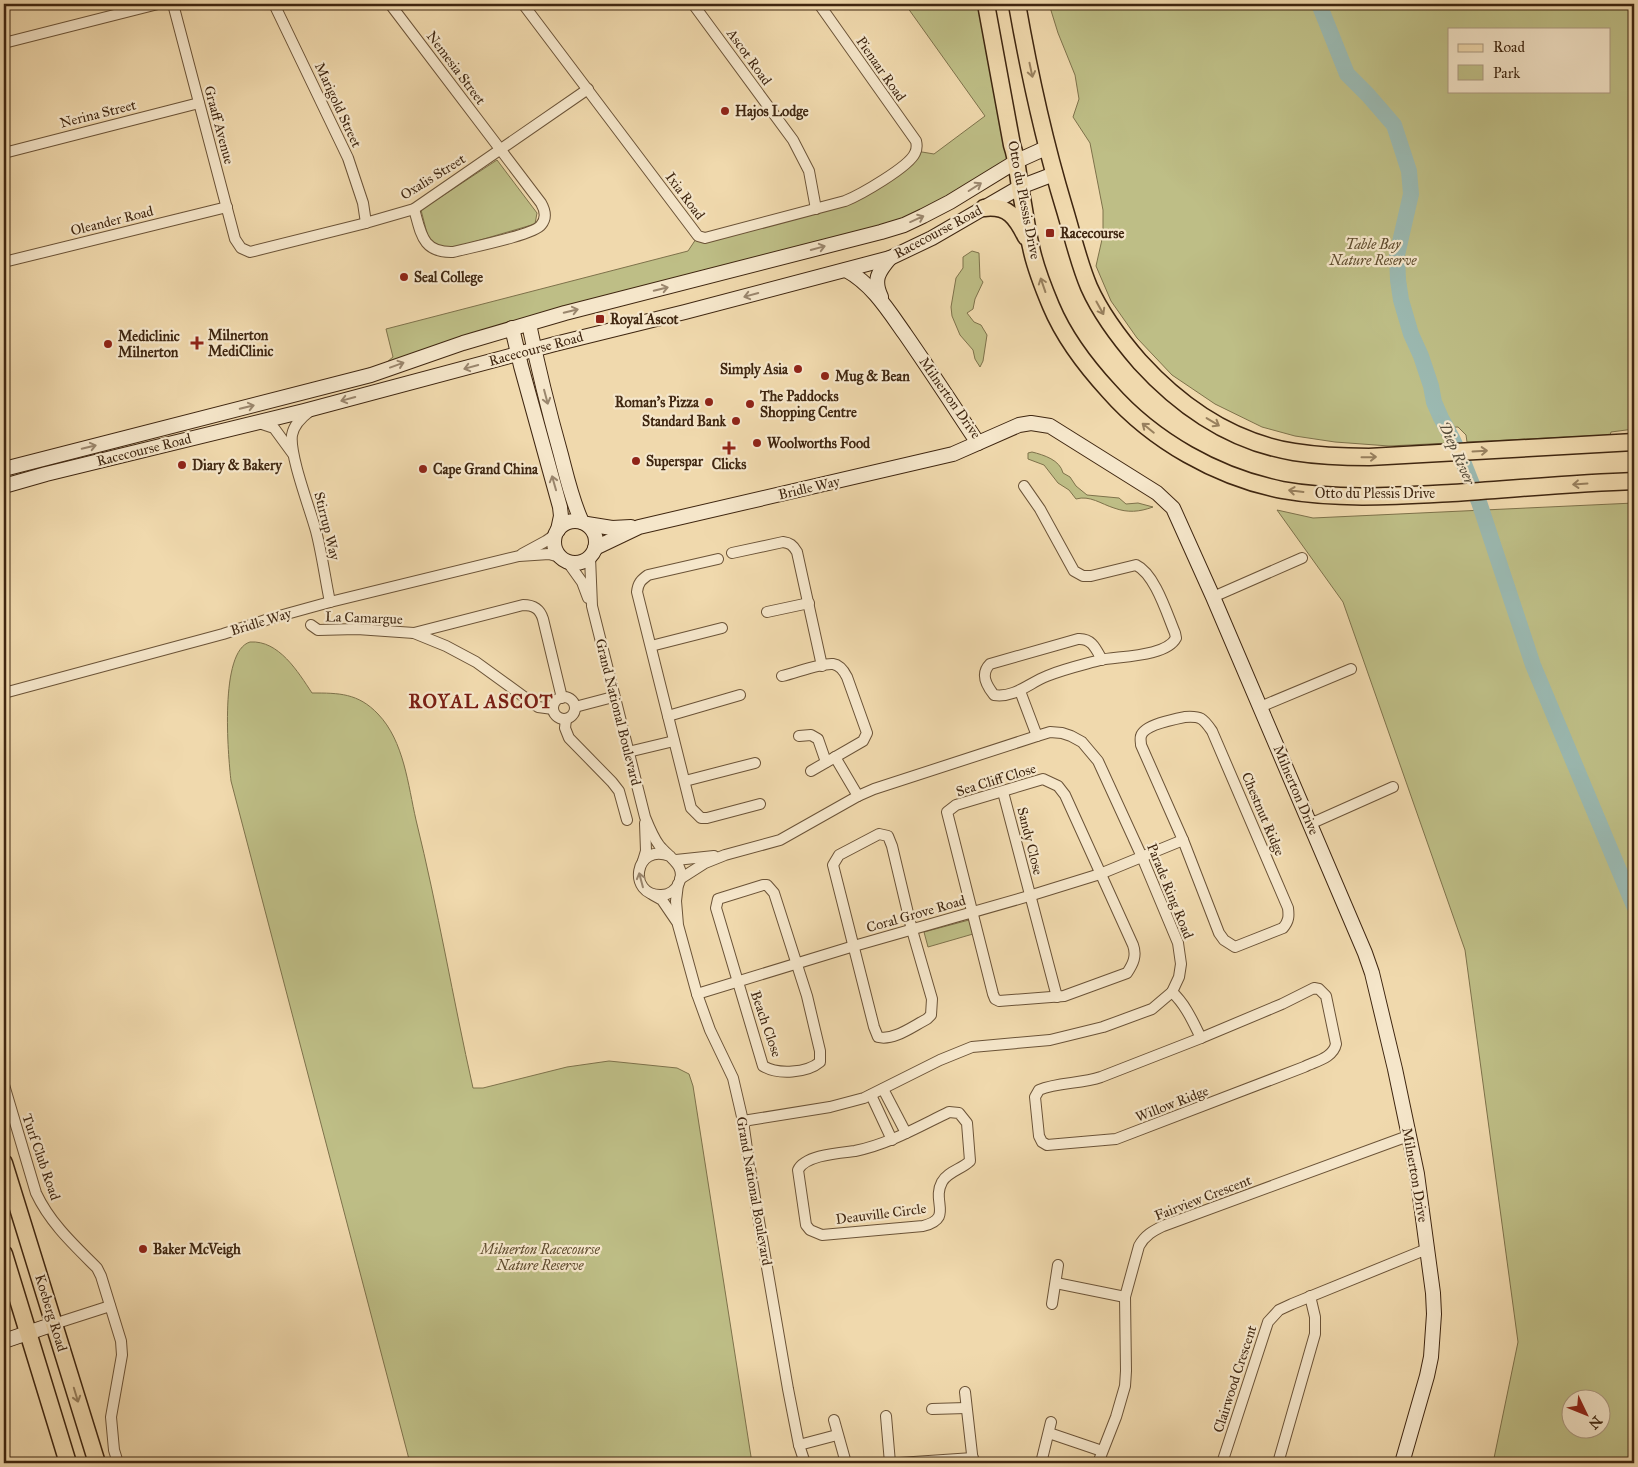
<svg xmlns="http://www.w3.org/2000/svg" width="1638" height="1467" viewBox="0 0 1638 1467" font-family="'IM FELL Great Primer',serif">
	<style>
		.green { fill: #bebe86; stroke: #7e724b; fill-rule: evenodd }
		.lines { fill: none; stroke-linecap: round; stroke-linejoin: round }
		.river { stroke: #9bb9b1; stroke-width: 16 }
		.street-casing { stroke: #6b5337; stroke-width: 12 }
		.secondary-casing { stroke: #3f2610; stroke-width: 16 }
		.primary-casing { stroke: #3f2610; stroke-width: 19 }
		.street { stroke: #f5e6ca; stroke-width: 10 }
		.secondary { stroke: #f5e6ca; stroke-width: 14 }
		.primary { stroke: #f0d9ad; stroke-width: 16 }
		.oneway { stroke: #98805e }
		.oneway2 { stroke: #9a866d }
		.poi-dot { fill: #8f2418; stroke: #f5e6ca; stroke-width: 2 }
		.labels { text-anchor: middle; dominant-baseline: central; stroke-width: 4.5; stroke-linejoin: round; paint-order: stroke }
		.street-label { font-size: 14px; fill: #3f2610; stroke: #f5e6ca }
		.poi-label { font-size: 14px; font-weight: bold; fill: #3f2610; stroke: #f5e6ca; text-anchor: start }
		.park-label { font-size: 14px; font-style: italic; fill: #5f4c2e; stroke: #f5e6ca }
		.water-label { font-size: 15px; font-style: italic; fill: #564b38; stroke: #f5e6ca }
		.district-label { font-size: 19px; font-weight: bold; letter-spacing: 1px; fill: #7a1f14; stroke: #f5e6ca }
	</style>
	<rect width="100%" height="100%" fill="#f0d9ad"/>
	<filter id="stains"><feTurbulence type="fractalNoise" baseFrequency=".004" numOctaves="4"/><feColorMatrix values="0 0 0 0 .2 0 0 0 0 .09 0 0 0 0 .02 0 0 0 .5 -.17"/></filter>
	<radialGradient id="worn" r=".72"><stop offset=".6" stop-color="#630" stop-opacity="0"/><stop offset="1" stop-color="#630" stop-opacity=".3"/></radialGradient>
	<!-- green -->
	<g class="green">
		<polygon points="905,4 986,4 1017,161 923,216 678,285 371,375 393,357 386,329 688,251 698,236 860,195 916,151 934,154 985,116"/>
		<path d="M 1049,4 L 1634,4 L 1634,429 L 1611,432 L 1610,435 L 1467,442 L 1466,435 L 1458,427 L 1440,428 L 1449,443 L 1389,446 L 1335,442 L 1295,436 L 1262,427 L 1215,404 L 1172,375 L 1137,338 L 1111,301 L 1096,266 L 1103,235 L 1103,210 L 1090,143 L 1073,117 L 1079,99 L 1075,75 L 1058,33 ZM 1449,29 L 1609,29 L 1609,91 L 1449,91 Z"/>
		<polygon points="497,160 537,213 535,224 446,250 429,241 421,210"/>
		<polygon points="972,251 979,253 980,278 983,282 975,299 973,309 967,313 974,322 981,325 987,335 983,361 980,367 975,359 973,350 960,335 952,316 951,307 956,278 963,268 963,257"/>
		<path d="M 1032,452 C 1044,455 1060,460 1063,473 L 1070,477 L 1076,486 L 1087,495 L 1119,498 L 1126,504 L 1138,503 L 1153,507 C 1139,512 1128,513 1114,508 C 1101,504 1090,495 1076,499 L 1069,490 L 1058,483 L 1044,465 L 1028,459 L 1028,453 Z"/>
		<path d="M 1634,503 L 1634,1463 L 1493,1463 L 1518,1342 L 1465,950 L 1343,602 L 1277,510 L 1313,518 ZM 1570,1400 L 1600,1400 L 1600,1430 L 1570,1430 Z"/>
		<path d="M 250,642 C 279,640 298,672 312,693 C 339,693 358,693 378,714 C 404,741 408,785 416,820 C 438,909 453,999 473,1088 L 483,1088 L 567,1067 L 609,1061 L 677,1068 L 689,1074 L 693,1086 L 752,1463 L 410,1463 L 231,781 C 228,755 219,651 250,642 Z"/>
		<polygon points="969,920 973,934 928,947 924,932"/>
	</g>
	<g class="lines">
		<!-- river -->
		<polyline class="river" points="1319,4 1347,74 1368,95 1394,125 1409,171 1411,194 1397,255 1398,280 1401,300 1411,334 1421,356 1431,386 1434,402 1441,418 1452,438 1464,464 1479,502 1533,665 1634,906"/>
		<!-- street casing -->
		<g class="street-casing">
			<g id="street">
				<polyline points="173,4 235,239 241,248 250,252 362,224 414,209 588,89"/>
				<polyline points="274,4 348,158 363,203 366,223"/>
				<path d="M 390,4 L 541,203 C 545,210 547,218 541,225 C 534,235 468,248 453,252 C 422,253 421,233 414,209"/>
				<path d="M 523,4 L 698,236 L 705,238 L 845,201 C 860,195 909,167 915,153 C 917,149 917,145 916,141 L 819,4"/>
				<polyline points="693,4 793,140 809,171 816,209"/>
				<polyline points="4,43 158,4"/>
				<polyline points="4,153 199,103"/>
				<polyline points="4,262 227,207"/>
				<path d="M 310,411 C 302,417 294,424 292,435 C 289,454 310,509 316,531 C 322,554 325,578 330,602"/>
				<polyline points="259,423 274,428 293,454"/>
				<path d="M 1024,486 L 1040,509 L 1074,571 L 1083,576 L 1091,576 L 1136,565 C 1155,574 1167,614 1175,633 L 1176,638 C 1166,657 1119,656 1100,660 C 1082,665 1064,669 1047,676 C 1029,683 1015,698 994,695 C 986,685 980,674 990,664 L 1078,639 C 1092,638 1096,649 1102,660"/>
				<path d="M 732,553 L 783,542 C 790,543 793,545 797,552 L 822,666"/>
				<polyline points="522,554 546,541 556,534"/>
				<path d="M 590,557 L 592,606 L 645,817 C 649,827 653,837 659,845 C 668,857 687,865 679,883 C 676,890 669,895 661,895 C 627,896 634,842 670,856"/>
				<path d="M 718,559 L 648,575 C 641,580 638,583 637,592 L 691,808 L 701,818 L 707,818 L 760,804"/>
				<polyline points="567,561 582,582 588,598"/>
				<polyline points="1213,597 1302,558"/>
				<polyline points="767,612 809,603"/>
				<polyline points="311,625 318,630 357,629 414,633 446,646 476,662 538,707 553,709"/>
				<path d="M 414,633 L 523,605 C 534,605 540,609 543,619 L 562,698"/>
				<polyline points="651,646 722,628"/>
				<path d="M 782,676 C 796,673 819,663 833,664 C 840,665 844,671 847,677 L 867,733 L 863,741 L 811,771"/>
				<polyline points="1020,691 1037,736"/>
				<polyline points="4,693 223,634 272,618 330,602 519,556 549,554 563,558"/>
				<circle cx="564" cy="708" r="11"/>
				<polyline points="575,707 613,697"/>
				<polyline points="1260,707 1351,669"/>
				<polyline points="668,716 740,695"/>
				<path d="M 1185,717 C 1201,716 1203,718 1212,731 L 1288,908 C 1289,916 1289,921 1283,928 L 1235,947 L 1224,940 L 1219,933 L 1183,840 L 1141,745 C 1141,742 1140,739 1141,736 C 1144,725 1175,719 1185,717 Z"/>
				<polyline points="566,719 565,728 569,738 612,782 619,791 627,820"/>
				<polyline points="799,736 811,735 818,739 826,762"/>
				<polyline points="628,752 674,741"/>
				<polyline points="835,757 858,796"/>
				<path d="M 1043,779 L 1058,786 L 1065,795 L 1133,945 C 1137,956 1133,964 1127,973 L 1064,996 L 999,1001 L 995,999 L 993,994 L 947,812 L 956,805 Z"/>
				<polyline points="685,781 755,763"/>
				<polyline points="1003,792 1057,997"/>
				<polyline points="1310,824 1393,787"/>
				<path d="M 879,834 L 888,836 L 892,846 L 912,930 L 932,999 L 931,1015 L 927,1019 C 913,1026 894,1041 878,1037 L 874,1027 L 833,865 L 839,855 Z"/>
				<polyline points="676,860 714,856"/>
				<polyline points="643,861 646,851 645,823"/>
				<polyline points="680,879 705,863 725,855 780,840 858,796 874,789 1037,736 1050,732 1062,733 1071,736 1082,742 1098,761 1142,857 1178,943 1181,964 1179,977 1172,992 1152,1009 1103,1027 1050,1040 972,1047 940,1060 864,1098 830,1107 743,1121"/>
				<polyline points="678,884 676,901 678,925 697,994 710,1030 733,1078 743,1121 749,1163 788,1389 799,1445 805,1463"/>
				<path d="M 763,885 L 767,885 L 774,893 L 807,996 L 820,1051 L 820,1062 C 807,1073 778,1075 763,1066 L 716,908 L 718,899 Z"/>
				<polyline points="653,895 662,900 677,922"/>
				<path d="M 1314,988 L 1319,989 L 1326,996 L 1336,1044 C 1333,1058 1316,1061 1304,1067 L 1116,1139 L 1047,1145 L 1042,1142 L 1039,1136 L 1035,1097 L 1039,1090 C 1058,1082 1081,1084 1101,1077 L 1201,1038 L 1282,1004 Z"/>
				<path d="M 1172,992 C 1186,1005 1193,1022 1201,1038"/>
				<polyline points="697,994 854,946 1029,896 1100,874 1183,840"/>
				<path d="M 4,1085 L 36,1193 C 50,1223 74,1245 97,1268 L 101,1276 L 121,1341 L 122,1355 L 111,1417 L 114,1450 L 118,1463"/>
				<polyline points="883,1089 906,1133"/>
				<polyline points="871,1095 892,1140"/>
				<path d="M 949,1112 L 959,1113 L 967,1123 L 970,1161 C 962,1169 947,1172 942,1182 C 931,1202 954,1218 923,1226 L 822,1235 L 810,1230 L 806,1225 L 798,1170 C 805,1155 839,1153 855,1151 C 889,1144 918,1127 949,1112 Z"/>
				<polyline points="1056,1283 1125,1297"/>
				<polyline points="1052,1304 1058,1265"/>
				<polyline points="54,1324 110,1306"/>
				<polyline points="965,1392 973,1463"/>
				<polyline points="932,1409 966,1408"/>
				<polyline points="886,1416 890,1463"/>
				<polyline points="834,1420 846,1463"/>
				<polyline points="1049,1433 1102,1451"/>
				<polyline points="799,1445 837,1435"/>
				<polyline points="899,1463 973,1458"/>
				<polyline points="1041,1463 1051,1422"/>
				<path d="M 1098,1463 L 1116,1417 L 1125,1386 L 1126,1371 L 1125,1297 L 1139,1246 C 1145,1235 1153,1231 1163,1226 L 1408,1136"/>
				<polyline points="1222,1463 1268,1322 1279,1310 1292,1304 1427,1249"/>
				<polyline points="1278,1463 1315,1334 1315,1317 1310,1296"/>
			</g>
		</g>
		<!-- secondary casing -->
		<g class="secondary-casing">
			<g id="secondary">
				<path d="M 846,270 C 872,284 888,310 905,334 C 930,370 954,407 978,443"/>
				<path d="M 881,297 C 873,280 878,272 890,258"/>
				<path d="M 529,324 C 538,368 549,412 561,455 C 567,478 572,501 582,522"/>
				<polyline points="512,328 521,366 560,507 561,516 558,530"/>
				<polyline points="4,469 371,375 463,343 565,313 881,232 904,225 923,216 950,202 1017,161 1048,147"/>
				<polyline points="4,486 46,474 304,411 555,344 685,312 890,258 932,238 1020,187 1054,174"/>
				<circle cx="575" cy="542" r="21"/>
				<polyline points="587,524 612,528 631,527"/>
				<polyline points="595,548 639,527 953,454 1019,425 1031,423 1050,426 1157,493 1173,508 1213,597 1365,953 1372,973 1395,1069 1417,1174 1433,1293 1434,1314 1431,1357 1427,1376 1402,1463"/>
				<polyline points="4,1341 54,1324"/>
			</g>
		</g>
		<!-- primary casing -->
		<g class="primary-casing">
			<g id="primary">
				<path d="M 986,4 L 1012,145 C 1018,162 1018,180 1022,198 C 1025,214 1027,231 1031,247 C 1035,267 1043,287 1051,306 C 1064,337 1086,366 1109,391 C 1153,441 1217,477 1282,490 C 1338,500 1396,496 1452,493 C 1513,489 1574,483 1634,481"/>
				<path d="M 1017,4 C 1029,72 1044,141 1064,207 C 1072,233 1078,261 1089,287 C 1101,314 1120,339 1140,362 C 1181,407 1232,442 1294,452 C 1319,456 1344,457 1369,457 L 1634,442"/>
				<path d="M 984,208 C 1008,205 1016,217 1026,237"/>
				<polyline points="4,1163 97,1463"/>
				<polyline points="4,1254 68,1463"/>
			</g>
		</g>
		<!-- street -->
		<use href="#street" class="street"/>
		<!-- secondary -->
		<use href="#secondary" class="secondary"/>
		<!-- primary -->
		<use href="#primary" class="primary"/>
	</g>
	<!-- one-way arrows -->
	<defs><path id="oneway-shaft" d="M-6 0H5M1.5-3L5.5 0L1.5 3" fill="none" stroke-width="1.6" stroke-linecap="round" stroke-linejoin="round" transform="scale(1.25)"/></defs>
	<g class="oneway">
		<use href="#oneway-shaft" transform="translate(1031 70) rotate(78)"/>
		<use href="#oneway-shaft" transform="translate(1043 285) rotate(-109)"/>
		<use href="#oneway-shaft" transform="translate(1100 308) rotate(61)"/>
		<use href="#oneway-shaft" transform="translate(1213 422) rotate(31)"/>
		<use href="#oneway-shaft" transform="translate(1148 428) rotate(-141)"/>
		<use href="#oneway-shaft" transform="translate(1480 451) rotate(-3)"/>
		<use href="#oneway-shaft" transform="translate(1369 457) rotate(-1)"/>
		<use href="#oneway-shaft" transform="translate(1580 484) rotate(176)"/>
		<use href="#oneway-shaft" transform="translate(1296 491) rotate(-173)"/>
		<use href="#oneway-shaft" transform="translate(76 1395) rotate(73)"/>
	</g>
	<g class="oneway2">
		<use href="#oneway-shaft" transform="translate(975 187) rotate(-32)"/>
		<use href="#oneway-shaft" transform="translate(917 219) rotate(-24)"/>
		<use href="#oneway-shaft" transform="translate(818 248) rotate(-15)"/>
		<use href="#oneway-shaft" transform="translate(661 289) rotate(-14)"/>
		<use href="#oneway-shaft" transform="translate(751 295) rotate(165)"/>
		<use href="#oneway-shaft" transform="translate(571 311) rotate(-14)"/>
		<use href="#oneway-shaft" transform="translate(397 365) rotate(-20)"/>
		<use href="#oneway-shaft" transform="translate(471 367) rotate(165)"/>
		<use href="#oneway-shaft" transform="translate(546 397) rotate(75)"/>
		<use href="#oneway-shaft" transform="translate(348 399) rotate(165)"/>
		<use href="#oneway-shaft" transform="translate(247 407) rotate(-14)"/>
		<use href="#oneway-shaft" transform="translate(89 447) rotate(-14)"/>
		<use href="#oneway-shaft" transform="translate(554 483) rotate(-106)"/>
		<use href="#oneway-shaft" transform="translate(641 880) rotate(-105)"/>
	</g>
	<!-- markers -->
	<g class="poi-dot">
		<circle cx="725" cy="111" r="5"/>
		<rect x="1045" y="228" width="10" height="10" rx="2.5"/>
		<circle cx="404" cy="277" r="5"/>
		<rect x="595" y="314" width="10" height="10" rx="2.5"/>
		<path d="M194.5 335.5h5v5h5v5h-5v5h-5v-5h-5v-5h5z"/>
		<circle cx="108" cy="344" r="5"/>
		<circle cx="798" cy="369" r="5"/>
		<circle cx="825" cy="376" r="5"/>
		<circle cx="709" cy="402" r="5"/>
		<circle cx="750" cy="404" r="5"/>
		<circle cx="736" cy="421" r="5"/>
		<circle cx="757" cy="443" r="5"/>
		<path d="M726.5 440.5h5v5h5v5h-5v5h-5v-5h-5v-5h5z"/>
		<circle cx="636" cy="461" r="5"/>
		<circle cx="182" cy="465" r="5"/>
		<circle cx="423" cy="469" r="5"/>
		<circle cx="143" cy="1249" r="5"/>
	</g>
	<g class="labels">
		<!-- street labels -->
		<g class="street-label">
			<text transform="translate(749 57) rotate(54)">Ascot Road</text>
			<text transform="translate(456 68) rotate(53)">Nemesia Street</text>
			<text transform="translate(881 69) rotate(55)">Pienaar Road</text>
			<text transform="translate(338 105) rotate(65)">Marigold Street</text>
			<text transform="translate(98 114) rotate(-14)">Nerina Street</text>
			<text transform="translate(219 125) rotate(75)">Graaff Avenue</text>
			<text transform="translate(433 177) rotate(-32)">Oxalis Street</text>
			<text transform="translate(685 196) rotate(53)">Ixia Road</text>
			<text transform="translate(1024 200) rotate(79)">Otto du Plessis Drive</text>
			<text transform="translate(112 221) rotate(-14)">Oleander Road</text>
			<text transform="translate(938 232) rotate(-28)">Racecourse Road</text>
			<text transform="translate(536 349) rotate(-15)">Racecourse Road</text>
			<text transform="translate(950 398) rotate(55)">Milnerton Drive</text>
			<text transform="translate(144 450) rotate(-14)">Racecourse Road</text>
			<text transform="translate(809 488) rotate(-13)">Bridle Way</text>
			<text x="1375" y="493">Otto du Plessis Drive</text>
			<text transform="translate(327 526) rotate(76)">Stirrup Way</text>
			<text transform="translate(364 618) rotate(2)">La Camargue</text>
			<text transform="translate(261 622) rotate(-17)">Bridle Way</text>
			<text transform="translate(618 712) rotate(76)">Grand National Boulevard</text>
			<text transform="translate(996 780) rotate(-17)">Sea Cliff Close</text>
			<text transform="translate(1296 790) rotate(67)">Milnerton Drive</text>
			<text transform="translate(1263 814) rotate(67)">Chestnut Ridge</text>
			<text transform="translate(1030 841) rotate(76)">Sandy Close</text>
			<text transform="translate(1170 891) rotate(68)">Parade Ring Road</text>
			<text transform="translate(916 914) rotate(-16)">Coral Grove Road</text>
			<text transform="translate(766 1024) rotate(71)">Beach Close</text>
			<text transform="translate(1172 1104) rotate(-21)">Willow Ridge</text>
			<text transform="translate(41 1157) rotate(71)">Turf Club Road</text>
			<text transform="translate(1415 1175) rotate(80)">Milnerton Drive</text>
			<text transform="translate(754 1191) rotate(80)">Grand National Boulevard</text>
			<text transform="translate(1203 1198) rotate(-21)">Fairview Crescent</text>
			<text transform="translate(881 1214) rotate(-7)">Deauville Circle</text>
			<text transform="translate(51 1313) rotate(73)">Koeberg Road</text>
			<text transform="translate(1235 1379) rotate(-72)">Clairwood Crescent</text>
		</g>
		<!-- poi labels -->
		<g class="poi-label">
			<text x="735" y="111">Hajos Lodge</text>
			<text x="1060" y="233">Racecourse</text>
			<text x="414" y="277">Seal College</text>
			<text x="610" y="319">Royal Ascot</text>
			<text x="208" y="335">Milnerton<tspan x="208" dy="16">MediClinic</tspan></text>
			<text x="118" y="336">Mediclinic<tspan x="118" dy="16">Milnerton</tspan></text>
			<text x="788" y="369" text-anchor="end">Simply Asia</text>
			<text x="835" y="376">Mug &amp; Bean</text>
			<text x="760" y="396">The Paddocks<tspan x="760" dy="16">Shopping Centre</tspan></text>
			<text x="699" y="402" text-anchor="end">Roman's Pizza</text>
			<text x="726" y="421" text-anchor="end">Standard Bank</text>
			<text x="767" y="443">Woolworths Food</text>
			<text x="646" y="461">Superspar</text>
			<text x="729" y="464" text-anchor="middle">Clicks</text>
			<text x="192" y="465">Diary &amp; Bakery</text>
			<text x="433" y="469">Cape Grand China</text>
			<text x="153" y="1249">Baker McVeigh</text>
		</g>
		<!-- park labels -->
		<g class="park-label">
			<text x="1373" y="244">Table Bay<tspan x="1373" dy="16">Nature Reserve</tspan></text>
			<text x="540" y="1249">Milnerton Racecourse<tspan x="540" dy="16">Nature Reserve</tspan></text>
		</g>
		<!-- water labels -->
		<g class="water-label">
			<text transform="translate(1457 453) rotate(66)">Diep River</text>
		</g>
		<!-- district labels -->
		<g class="district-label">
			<text x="481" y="701">ROYAL ASCOT</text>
		</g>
	</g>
	<!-- margin -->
	<rect width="1638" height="1467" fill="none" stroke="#f0d9ad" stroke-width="20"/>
	<rect x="5" y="5" width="1628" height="1457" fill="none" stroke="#3f2610" stroke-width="2.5"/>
	<rect x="10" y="10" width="1618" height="1447" fill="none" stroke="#3f2610"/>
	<!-- legend -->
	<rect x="1448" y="28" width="162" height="65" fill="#f5e6ca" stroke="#ac9980"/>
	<rect x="1458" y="44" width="25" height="8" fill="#f0d9ad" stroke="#ac9980"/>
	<text x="1493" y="52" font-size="15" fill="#3f2610">Road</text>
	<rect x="1458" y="65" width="25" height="15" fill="#bebe86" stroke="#ac9980"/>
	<text x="1493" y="78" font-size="15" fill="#3f2610">Park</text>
	<!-- north arrow -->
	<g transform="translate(1586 1414) rotate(133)"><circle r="24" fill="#f5e6ca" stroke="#ac9980"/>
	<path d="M0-4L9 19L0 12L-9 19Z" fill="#8f2418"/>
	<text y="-8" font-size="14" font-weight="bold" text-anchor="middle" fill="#3f2610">N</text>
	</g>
	<rect width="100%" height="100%" filter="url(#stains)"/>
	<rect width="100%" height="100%" fill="url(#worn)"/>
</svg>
